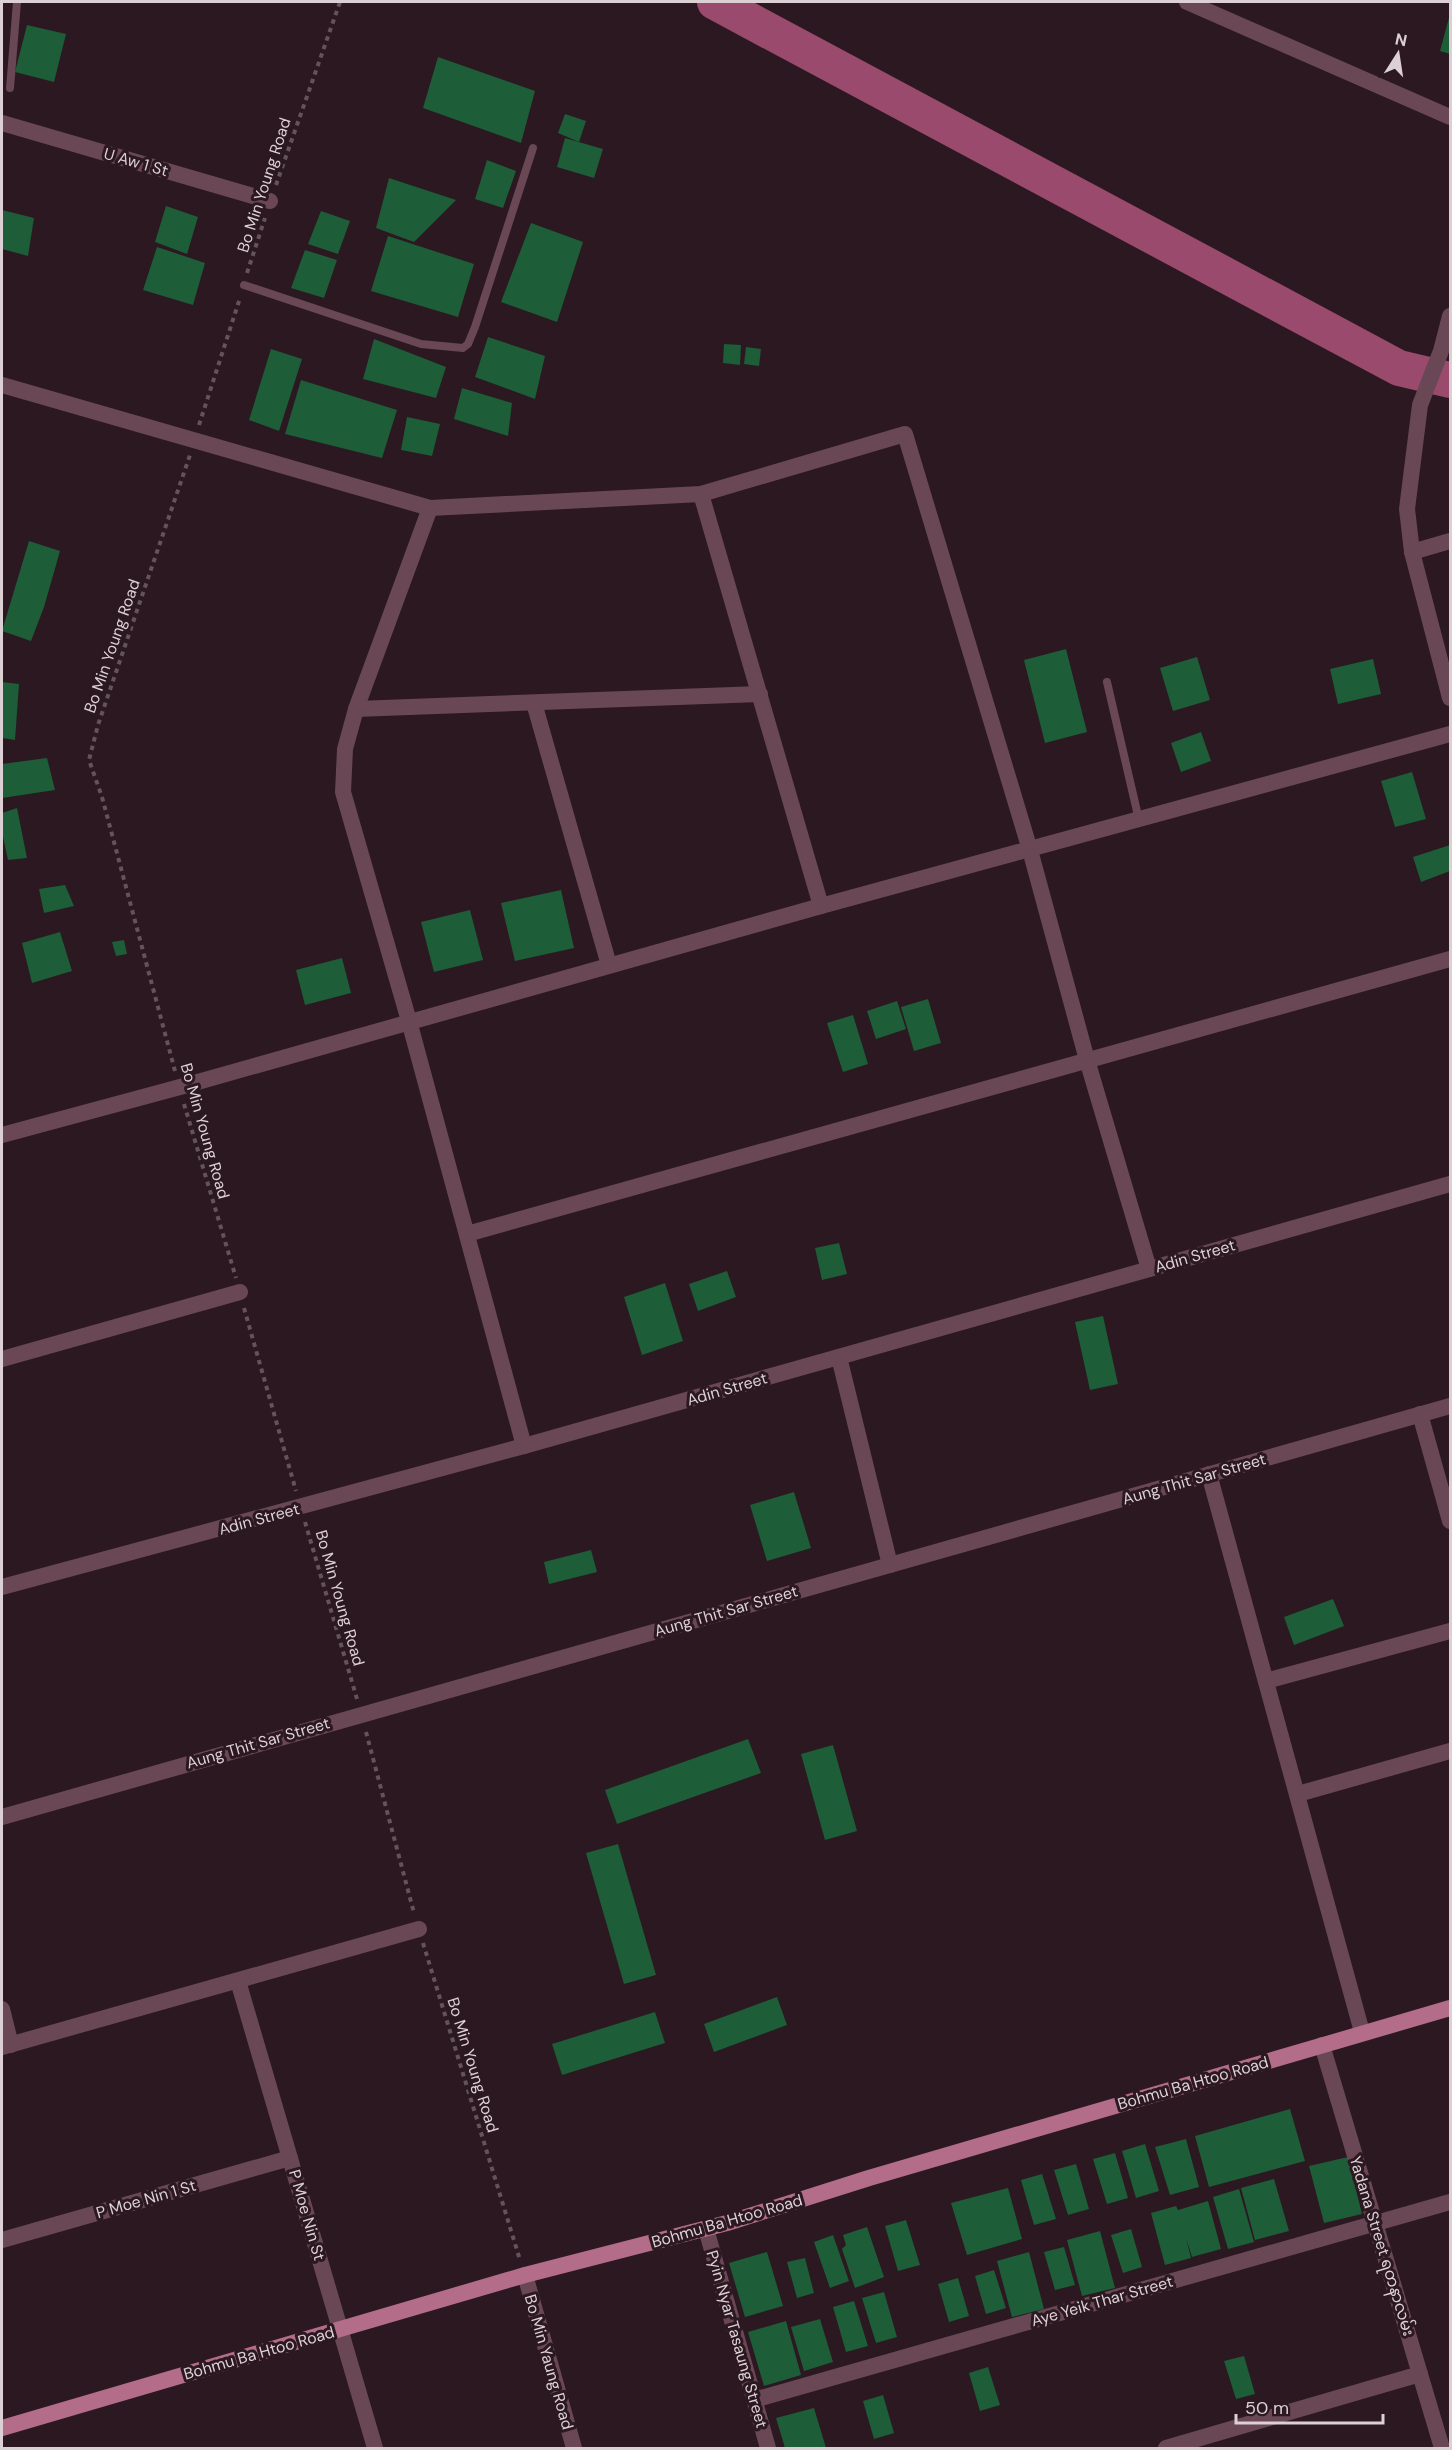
<svg xmlns="http://www.w3.org/2000/svg" width="1452" height="2450" viewBox="0 0 1452 2450" font-family="'DM Sans','Noto Sans Myanmar',sans-serif">
	<style>
		.lines { fill: none; stroke-linecap: round; stroke-linejoin: round }
		.river { stroke: #9a4a6d; stroke-width: 36 }
		.building { fill: #1d5d38 }
		.path { stroke: #645359; stroke-width: 4; stroke-dasharray: 4.5 4.5; stroke-linecap: butt }
		.service { stroke: #694754; stroke-width: 8 }
		.minor { stroke: #694754; stroke-width: 16 }
		.tertiary { stroke: #694754; stroke-width: 16 }
		.primary { stroke: #b36d89; stroke-width: 16 }
		.labels { text-anchor: middle; dominant-baseline: central; stroke-width: 6; stroke-linejoin: round; paint-order: stroke }
		.street-label { font-size: 16px; fill: #ddd0d4; stroke: #2b1820 }
	</style>
	<rect width="100%" height="100%" fill="#2b1820"/>
	<g class="lines">
		<!-- river -->
		<polyline class="river" points="715,2 1399,368 1450,380"/>
	</g>
	<!-- building -->
	<g class="building">
		<polygon points="1450,14 1450,54 1440,51"/>
		<polygon points="27,25 66,34 54,82 15,72"/>
		<polygon points="438,57 535,91 521,143 423,108"/>
		<polygon points="565,114 586,121 579,142 558,133"/>
		<polygon points="565,138 603,149 594,178 557,167"/>
		<polygon points="487,160 516,171 503,208 475,199"/>
		<polygon points="389,178 456,200 414,242 376,228"/>
		<polygon points="166,206 198,217 187,254 155,242"/>
		<polygon points="2,210 34,218 28,256 2,249"/>
		<polygon points="321,211 350,221 338,254 308,244"/>
		<polygon points="531,223 583,242 557,322 501,302"/>
		<polygon points="388,236 474,264 458,317 371,291"/>
		<polygon points="157,247 205,263 193,305 143,290"/>
		<polygon points="305,250 337,260 324,298 291,288"/>
		<polygon points="488,337 545,356 535,399 475,377"/>
		<polygon points="374,339 446,367 436,398 363,379"/>
		<polygon points="724,344 741,345 740,365 723,363"/>
		<polygon points="746,347 761,349 759,366 744,364"/>
		<polygon points="271,349 302,359 279,431 249,420"/>
		<polygon points="301,380 397,410 382,458 285,434"/>
		<polygon points="462,388 512,403 508,436 454,419"/>
		<polygon points="407,417 440,424 432,456 401,450"/>
		<polygon points="29,541 60,551 44,607 31,641 2,631"/>
		<polygon points="1066,649 1087,732 1045,743 1024,660"/>
		<polygon points="1197,657 1210,700 1173,711 1160,668"/>
		<polygon points="1373,659 1381,694 1338,704 1330,669"/>
		<polygon points="2,682 19,684 15,740 2,738"/>
		<polygon points="1201,732 1211,761 1181,772 1171,743"/>
		<polygon points="47,758 55,790 2,798 2,764"/>
		<polygon points="1412,772 1426,819 1395,827 1381,781"/>
		<polygon points="17,808 27,858 8,860 2,832 2,813"/>
		<polygon points="1450,845 1450,871 1421,882 1413,857"/>
		<polygon points="65,885 74,906 44,913 39,889"/>
		<polygon points="561,890 574,948 515,961 501,903"/>
		<polygon points="470,910 483,960 434,972 421,922"/>
		<polygon points="60,932 72,971 32,983 22,943"/>
		<polygon points="124,940 127,954 116,956 112,942"/>
		<polygon points="342,958 351,993 305,1005 296,970"/>
		<polygon points="928,999 941,1043 914,1051 901,1007"/>
		<polygon points="897,1001 906,1029 876,1039 867,1011"/>
		<polygon points="853,1015 868,1064 843,1072 827,1023"/>
		<polygon points="839,1243 847,1274 822,1280 815,1248"/>
		<polygon points="727,1271 736,1297 698,1311 689,1284"/>
		<polygon points="665,1283 683,1341 642,1355 624,1297"/>
		<polygon points="1103,1316 1118,1384 1090,1390 1075,1322"/>
		<polygon points="794,1492 811,1548 767,1561 750,1505"/>
		<polygon points="591,1550 597,1572 549,1584 544,1562"/>
		<polygon points="1333,1599 1344,1626 1294,1645 1284,1617"/>
		<polygon points="748,1739 761,1773 617,1824 605,1790"/>
		<polygon points="833,1745 857,1831 825,1840 801,1754"/>
		<polygon points="618,1844 656,1975 624,1984 586,1853"/>
		<polygon points="777,1997 787,2025 714,2052 704,2024"/>
		<polygon points="655,2012 665,2043 562,2075 552,2044"/>
		<polygon points="1290,2109 1305,2161 1209,2187 1195,2136"/>
		<polygon points="1186,2139 1199,2187 1170,2195 1155,2147"/>
		<polygon points="1145,2144 1159,2191 1136,2198 1122,2151"/>
		<polygon points="1115,2153 1128,2198 1107,2204 1093,2159"/>
		<polygon points="1348,2157 1362,2214 1324,2223 1309,2166"/>
		<polygon points="1076,2164 1089,2209 1068,2215 1054,2170"/>
		<polygon points="1042,2174 1056,2219 1034,2225 1021,2180"/>
		<polygon points="1274,2179 1289,2231 1255,2240 1241,2188"/>
		<polygon points="1008,2188 1022,2239 967,2255 951,2203"/>
		<polygon points="1239,2189 1254,2242 1228,2249 1213,2197"/>
		<polygon points="1208,2201 1221,2249 1192,2257 1186,2238 1191,2258 1165,2265 1151,2213 1176,2206 1178,2210"/>
		<polygon points="906,2220 920,2265 898,2271 885,2226"/>
		<polygon points="867,2227 884,2277 855,2288 842,2249 846,2245 843,2235"/>
		<polygon points="1131,2229 1142,2267 1123,2273 1111,2235"/>
		<polygon points="1100,2231 1115,2288 1082,2296 1067,2240"/>
		<polygon points="833,2235 849,2281 830,2288 814,2242"/>
		<polygon points="1064,2247 1075,2285 1055,2290 1044,2252"/>
		<polygon points="767,2252 783,2306 745,2317 729,2263"/>
		<polygon points="1029,2252 1044,2309 1012,2317 997,2261"/>
		<polygon points="805,2258 814,2293 797,2298 787,2262"/>
		<polygon points="994,2270 1006,2308 986,2314 975,2276"/>
		<polygon points="958,2278 969,2316 949,2322 938,2284"/>
		<polygon points="884,2292 897,2337 876,2343 862,2298"/>
		<polygon points="854,2301 868,2346 846,2352 833,2307"/>
		<polygon points="820,2319 833,2362 804,2371 791,2327"/>
		<polygon points="786,2321 801,2375 764,2386 748,2332"/>
		<polygon points="1244,2356 1255,2394 1236,2399 1224,2361"/>
		<polygon points="988,2367 1000,2405 980,2411 969,2373"/>
		<polygon points="883,2395 894,2433 874,2439 863,2401"/>
		<polygon points="814,2408 826,2448 785,2448 776,2418"/>
	</g>
	<g class="lines">
		<!-- path -->
		<g class="path">
			<polyline points="276,185 340,2"/>
			<polyline points="247,273 265,218"/>
			<polyline points="199,425 240,298"/>
			<polyline points="175,1071 102,797 89,760 98,725 190,455"/>
			<polyline points="184,1104 236,1278"/>
			<polyline points="244,1308 296,1491"/>
			<polyline points="305,1522 357,1699"/>
			<polyline points="366,1732 414,1913"/>
			<polyline points="423,1943 520,2260"/>
		</g>
		<!-- service -->
		<g class="service">
			<polyline points="10,88 17,2"/>
			<polyline points="244,285 421,344 463,348 468,344 475,327 533,148"/>
			<polyline points="1107,682 1139,820"/>
		</g>
		<!-- minor -->
		<g class="minor">
			<polyline points="1187,2 1450,117"/>
			<polyline points="2,123 270,201"/>
			<polyline points="1450,316 1441,351 1420,405 1407,509 1412,552 1450,698"/>
			<polyline points="2,385 430,508 701,494 905,434 1030,850 1087,1060 1149,1269"/>
			<polyline points="701,494 821,906"/>
			<polyline points="430,508 356,709 345,749 343,792 409,1021 524,1446"/>
			<polyline points="1412,552 1450,541"/>
			<polyline points="534,703 609,965"/>
			<polyline points="356,709 760,694"/>
			<polyline points="2,1135 180,1087 821,906 1450,734"/>
			<polyline points="467,1234 1450,959"/>
			<polyline points="839,1357 890,1565"/>
			<polyline points="2,1359 240,1292"/>
			<polyline points="1420,1414 1450,1521"/>
			<polyline points="1209,1474 1362,2032"/>
			<polyline points="2,1587 524,1446 1450,1184"/>
			<polyline points="1266,1681 1450,1631"/>
			<polyline points="1298,1794 1450,1751"/>
			<polyline points="2,1817 1450,1406"/>
			<polyline points="238,1981 375,2448"/>
			<polyline points="2,2009 11,2045"/>
			<polyline points="1322,2045 1442,2448"/>
			<polyline points="2,2047 419,1929"/>
			<polyline points="706,2229 768,2448"/>
			<polyline points="2,2240 290,2158"/>
			<polyline points="754,2400 1450,2202"/>
			<polyline points="1166,2448 1420,2374"/>
		</g>
		<!-- tertiary -->
		<polyline class="tertiary" points="525,2275 574,2448"/>
		<!-- primary -->
		<polyline class="primary" points="2,2428 525,2275 727,2223 869,2178 1450,2008"/>
	</g>
	<g class="labels">
		<!-- street labels -->
		<g class="street-label">
			<text transform="translate(136 162) rotate(16)">U Aw 1 St</text>
			<text transform="translate(264 185) rotate(-72)">Bo Min Young Road</text>
			<text transform="translate(112 646) rotate(-71)">Bo Min Young Road</text>
			<text transform="translate(205 1131) rotate(74)">Bo Min Young Road</text>
			<text transform="translate(1195 1256) rotate(-16)">Adin Street</text>
			<text transform="translate(727 1389) rotate(-16)">Adin Street</text>
			<text transform="translate(1194 1479) rotate(-16)">Aung Thit Sar Street</text>
			<text transform="translate(259 1519) rotate(-15)">Adin Street</text>
			<text transform="translate(340 1598) rotate(74)">Bo Min Young Road</text>
			<text transform="translate(726 1611) rotate(-16)">Aung Thit Sar Street</text>
			<text transform="translate(258 1743) rotate(-16)">Aung Thit Sar Street</text>
			<text transform="translate(473 2065) rotate(73)">Bo Min Young Road</text>
			<text transform="translate(1193 2083) rotate(-16)">Bohmu Ba Htoo Road</text>
			<text transform="translate(146 2199) rotate(-16)">P Moe Nin 1 St</text>
			<text transform="translate(307 2215) rotate(74)">P Moe Nin St</text>
			<text transform="translate(727 2221) rotate(-16)">Bohmu Ba Htoo Road</text>
			<text transform="translate(1382 2246) rotate(73)">Yadana Street ရတနာလမ်း</text>
			<text transform="translate(1102 2301) rotate(-16)">Aye Yeik Thar Street</text>
			<text transform="translate(737 2339) rotate(74)">Pyin Nyar Tasaung Street</text>
			<text transform="translate(259 2353) rotate(-16)">Bohmu Ba Htoo Road</text>
			<text transform="translate(549 2362) rotate(74)">Bo Min Yaung Road</text>
		</g>
	</g>
	<!-- border -->
	<rect width="1452" height="2450" fill="none" stroke="#ddd0d4" stroke-width="6"/>
	<!-- north arrow -->
	<g transform="translate(1398 54) rotate(12)" stroke="#2b1820" stroke-width="4.5" paint-order="stroke">
	<path d="M0-4.5L10 22L0 15L-10 22Z" fill="#ddd0d4"/>
	<text y="-9" font-size="16" font-weight="bold" text-anchor="middle" fill="#ddd0d4">N</text>
	</g>
	<!-- scale -->
	<path d="M1236 2414v9h147v-9" fill="none" stroke="#ddd0d4" stroke-width="3"/>
	<text x="1245" y="2414" font-size="18" fill="#ddd0d4" stroke="#2b1820" stroke-width="4.5" paint-order="stroke">50 m</text>
</svg>
